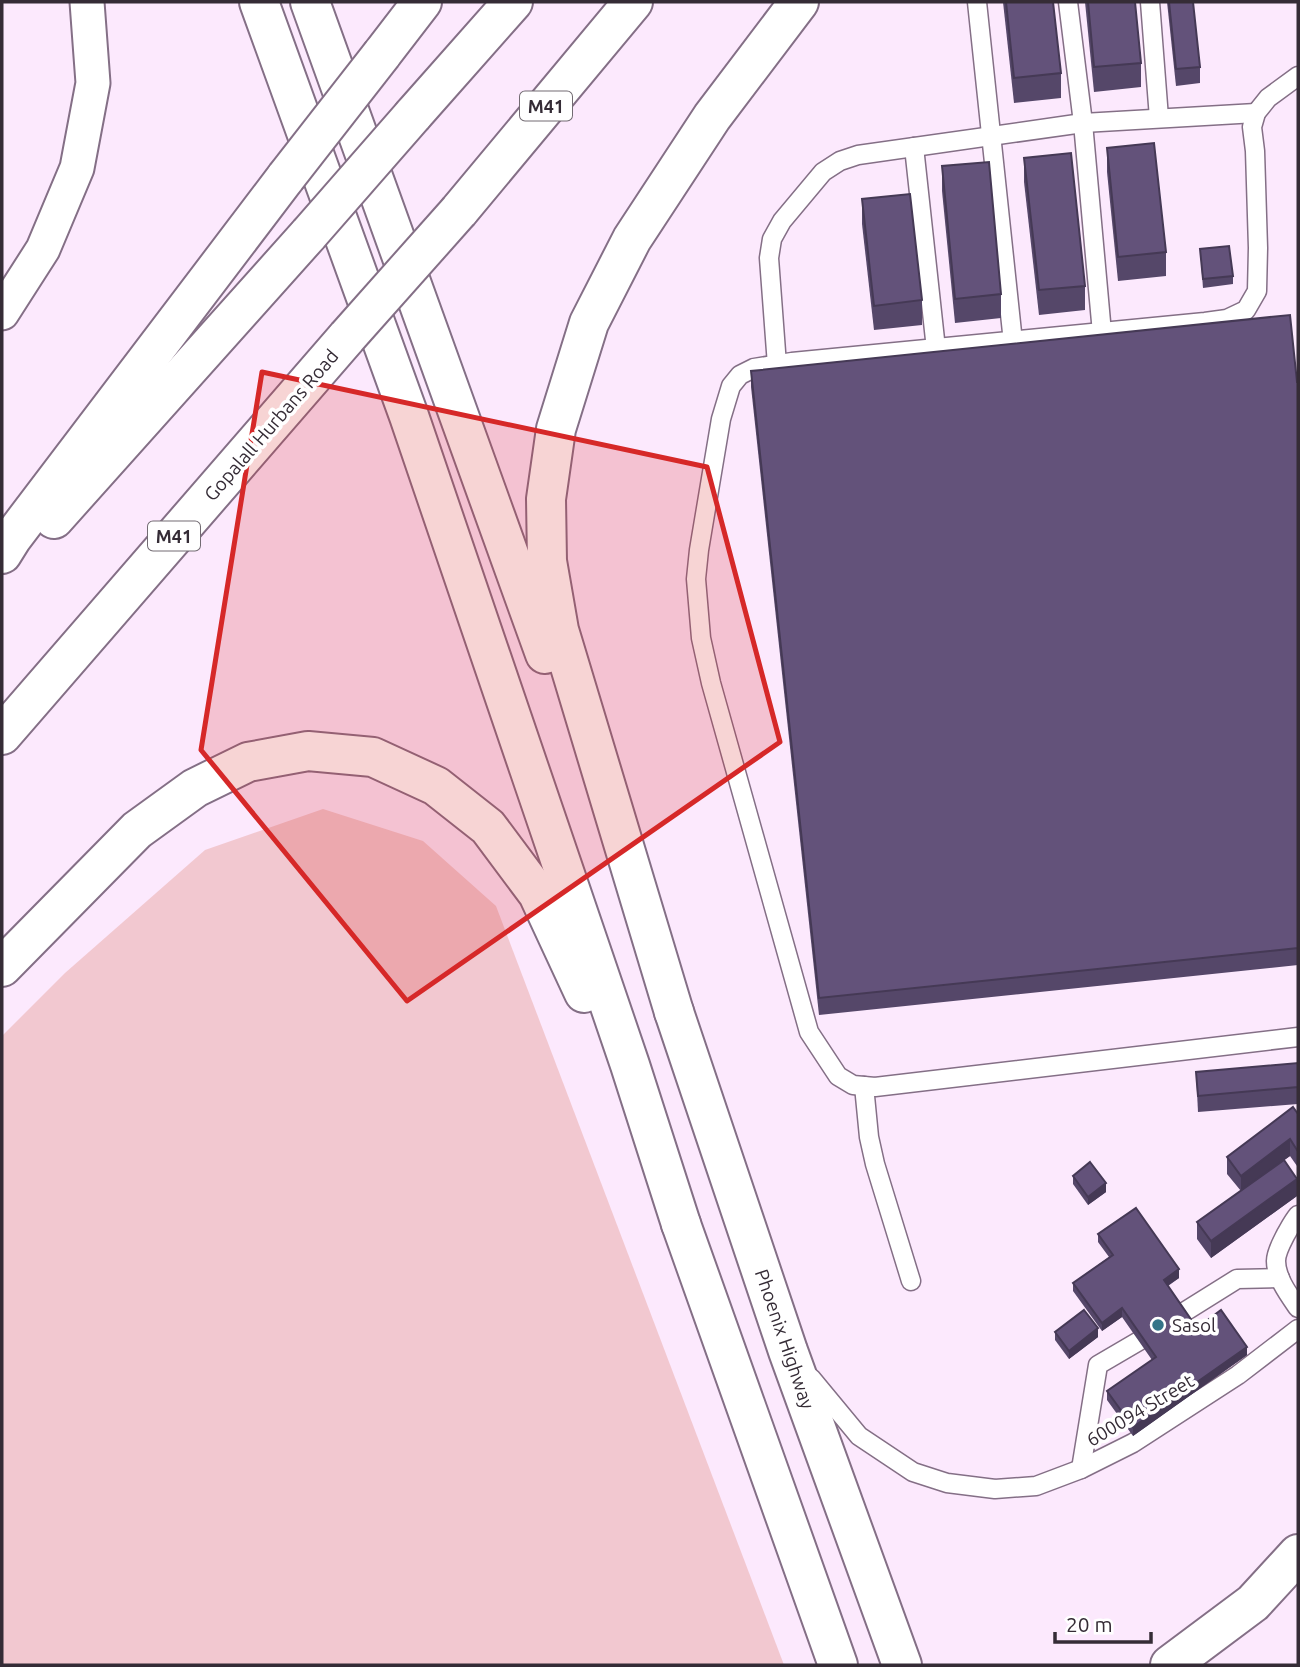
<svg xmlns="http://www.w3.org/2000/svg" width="1300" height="1667" viewBox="0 0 1300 1667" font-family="Ubuntu,sans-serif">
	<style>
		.green { fill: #f2c8d0 }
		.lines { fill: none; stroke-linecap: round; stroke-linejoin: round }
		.lane-casing { stroke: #846f86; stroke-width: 21 }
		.street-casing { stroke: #846f86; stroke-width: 37 }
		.secondary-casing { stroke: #846f86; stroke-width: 42 }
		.highway-casing { stroke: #846f86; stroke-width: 42 }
		.lane { stroke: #fff; stroke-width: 18 }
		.street { stroke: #fff; stroke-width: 33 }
		.secondary { stroke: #fff; stroke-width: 38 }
		.highway { stroke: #fff; stroke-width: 38 }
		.highway-bridge-casing { stroke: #846f86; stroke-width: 42; stroke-linecap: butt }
		.highway-bridge { stroke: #fff; stroke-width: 38 }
		.wall { fill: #554769 }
		.shaded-wall { fill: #453955 }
		.building { fill: #63527a; stroke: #453955; stroke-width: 2 }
		.marked { fill: #d62828; fill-opacity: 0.2; stroke: #d62828; stroke-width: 5; stroke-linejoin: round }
		.poi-dot { fill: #347488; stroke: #fff; stroke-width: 2.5 }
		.labels { text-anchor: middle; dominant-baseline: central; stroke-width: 7; stroke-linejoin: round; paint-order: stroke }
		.shield { fill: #fff; stroke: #726b72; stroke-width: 2 }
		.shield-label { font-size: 18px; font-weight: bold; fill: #352c36 }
		.street-label { font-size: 19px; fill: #352c36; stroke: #fff }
		.poi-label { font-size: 19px; fill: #352c36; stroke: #fff; text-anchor: start }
	</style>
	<rect width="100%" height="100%" fill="#fce9fd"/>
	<!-- green -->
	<polygon class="green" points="323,809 423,841 496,906 784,1665 2,1665 2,1036 65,973 205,850"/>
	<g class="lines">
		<!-- lane casing -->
		<g class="lane-casing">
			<g id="lane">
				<polyline points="977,2 1013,342"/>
				<polyline points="1068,2 1083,123 1102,333"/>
				<polyline points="1150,2 1159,118"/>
				<polyline points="1298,76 1268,98 1256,113 1252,127 1255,151 1258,248 1257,291 1246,310 1227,319 1205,322 792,362 754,368 740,375 731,386 721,419 699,550 696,579 701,638 711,683 809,1032 838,1076 853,1085 875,1087 1298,1037"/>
				<polyline points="914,147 936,349"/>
				<polyline points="777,365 769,258 772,239 782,221 823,172 840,161 858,155 1083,123 1256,113"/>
				<polyline points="864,1086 869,1137 875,1164 911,1281"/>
				<path d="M 1298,1215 C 1293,1221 1290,1227 1286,1234 C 1282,1242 1276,1252 1276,1261 C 1276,1278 1289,1295 1298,1308"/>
				<polyline points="1181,1314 1237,1279 1280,1278"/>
				<polyline points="811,1378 859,1436 913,1472 947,1483 995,1489 1036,1486 1081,1469 1133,1443 1238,1375 1298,1329"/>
				<polyline points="1081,1469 1098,1365 1139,1341"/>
			</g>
		</g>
		<!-- street casing -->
		<g class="street-casing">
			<polyline id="street" points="2,313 43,249 77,168 93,83 87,2"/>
		</g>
		<!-- secondary casing -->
		<g class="secondary-casing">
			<g id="secondary">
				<polyline points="674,1012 788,1351 902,1665"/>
				<polyline points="681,1224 838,1665"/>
				<polyline points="1170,1665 1253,1603 1298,1554"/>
			</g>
		</g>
		<!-- highway casing -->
		<g class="highway-casing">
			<g id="highway">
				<polyline points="259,2 409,416 630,1065 681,1224"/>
				<polyline points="310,2 545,654"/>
				<polyline points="382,54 422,2"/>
				<polyline points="413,115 513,2"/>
				<polyline points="459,211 633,2"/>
				<polyline points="54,519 309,234"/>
				<polyline points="2,554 12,538 286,177"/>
				<polyline points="2,735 347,337"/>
				<polyline points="2,967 137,830 195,788 248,762 308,751 373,757 436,786 488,827 538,894 584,993"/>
				<polyline points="674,1012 559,630 547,561 546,499 556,429 589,323 632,239 712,117 799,2"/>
			</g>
		</g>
		<!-- lane -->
		<use href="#lane" class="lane"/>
		<!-- street -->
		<use href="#street" class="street"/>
		<!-- secondary -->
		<use href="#secondary" class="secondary"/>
		<!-- highway -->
		<use href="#highway" class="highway"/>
		<!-- highway-bridge casing -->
		<g class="highway-bridge-casing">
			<g id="highway-bridge">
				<polyline points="286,177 382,54"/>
				<polyline points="309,234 413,115"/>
				<polyline points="347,337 459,211"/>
			</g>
		</g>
		<!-- highway-bridge -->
		<use href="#highway-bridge" class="highway-bridge"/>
	</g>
	<!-- wall -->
	<g class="wall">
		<polygon points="1003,2 1053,2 1061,73 1061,98 1014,103"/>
		<polygon points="1085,2 1135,2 1141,63 1141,87 1094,92"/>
		<polygon points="1167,2 1193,2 1200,67 1200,83 1176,86"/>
		<polygon points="1107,148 1166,252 1166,276 1118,281 1107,172"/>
		<polygon points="1024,158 1085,286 1085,310 1039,315 1024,182"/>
		<polygon points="942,166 1001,294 1001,318 955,323 942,191"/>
		<polygon points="862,199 922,300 922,325 874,330 862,224"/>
		<polygon points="1200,249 1233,276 1233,284 1203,288"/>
		<polygon points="751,371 1298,382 1298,965 819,1015 751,387"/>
		<polygon points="1298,1063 1298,1104 1198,1112 1196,1072"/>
		<polygon points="1298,1114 1298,1165 1297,1166 1290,1156 1284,1160 1297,1196 1211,1258 1197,1239 1197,1222 1241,1191 1227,1174 1227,1157"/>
		<polygon points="1073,1176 1106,1192 1088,1205 1073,1184"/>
		<polygon points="1098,1234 1179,1278 1168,1286 1197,1328 1247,1355 1133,1436 1107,1400 1107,1391 1152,1360 1122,1317 1102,1331 1073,1291 1073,1283 1109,1257 1098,1242"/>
		<polygon points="1055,1332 1098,1337 1069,1359 1055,1340"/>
	</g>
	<!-- shaded-wall -->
	<g class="shaded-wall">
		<polygon points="1290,1139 1290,1156 1241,1192 1241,1176"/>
		<polygon points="1298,1149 1298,1165 1297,1166 1297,1150"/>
		<polygon points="1297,1179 1297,1196 1211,1258 1211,1241"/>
		<polygon points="1106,1183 1106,1192 1088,1205 1088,1197"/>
		<polygon points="1179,1269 1179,1278 1164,1288 1164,1280"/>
		<polygon points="1122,1308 1122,1317 1102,1331 1102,1323"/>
		<polygon points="1098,1328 1098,1337 1069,1359 1069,1351"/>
		<polygon points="1247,1347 1247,1355 1133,1436 1133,1427"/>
	</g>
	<!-- building -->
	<g class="building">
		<polygon points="1006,2 1053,2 1061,73 1014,78"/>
		<polygon points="1088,2 1135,2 1141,63 1094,67"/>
		<polygon points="1169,2 1193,2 1200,67 1176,69"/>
		<polygon points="1154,143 1166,252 1118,257 1107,148"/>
		<polygon points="1071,153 1085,286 1039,290 1024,158"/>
		<polygon points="989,162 1001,294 955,299 942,166"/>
		<polygon points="910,194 922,300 874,306 862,199"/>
		<polygon points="1229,246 1233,276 1203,279 1200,249"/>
		<polygon points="1290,315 1297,382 1298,382 1298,948 819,998 751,371"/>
		<polygon points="1298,1063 1298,1087 1198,1096 1196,1072"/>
		<polygon points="1293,1107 1298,1114 1298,1149 1297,1150 1290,1139 1241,1176 1227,1157"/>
		<polygon points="1284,1160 1297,1179 1211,1241 1197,1222"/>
		<polygon points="1090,1162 1106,1183 1088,1197 1073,1176"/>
		<polygon points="1136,1208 1179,1269 1164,1280 1197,1328 1221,1310 1247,1347 1133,1427 1107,1391 1156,1357 1122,1308 1102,1323 1073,1283 1113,1255 1098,1234"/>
		<polygon points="1084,1310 1098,1328 1069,1351 1055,1332"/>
	</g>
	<!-- marked area -->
	<path class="marked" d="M 262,372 L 707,467 L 780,742 L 407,1001 L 201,750 Z"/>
	<!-- markers -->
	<circle class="poi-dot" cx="1158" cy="1325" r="7"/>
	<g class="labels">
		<!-- shield labels -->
		<g class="shield">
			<rect x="520" y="91.5" width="52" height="29" rx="5"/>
			<rect x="148" y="521.5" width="52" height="29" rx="5"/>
		</g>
		<g class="shield-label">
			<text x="546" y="106">M41</text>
			<text x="174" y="536">M41</text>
		</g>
		<!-- street labels -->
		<g class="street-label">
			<text transform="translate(271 425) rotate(-49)">Gopalall Hurbans Road</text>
			<text transform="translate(785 1339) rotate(71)">Phoenix Highway</text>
			<text transform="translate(1140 1410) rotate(-31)">600094 Street</text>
		</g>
		<!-- poi labels -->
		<g class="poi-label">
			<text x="1172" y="1325">Sasol</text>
		</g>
	</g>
	<!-- border -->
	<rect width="1300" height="1667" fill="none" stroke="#352c36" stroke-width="7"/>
	<!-- scale -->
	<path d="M1055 1632v10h96v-10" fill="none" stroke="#352c36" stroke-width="3.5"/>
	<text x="1066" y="1632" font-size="21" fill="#352c36" stroke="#ffffff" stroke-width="5" paint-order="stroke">20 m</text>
</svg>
